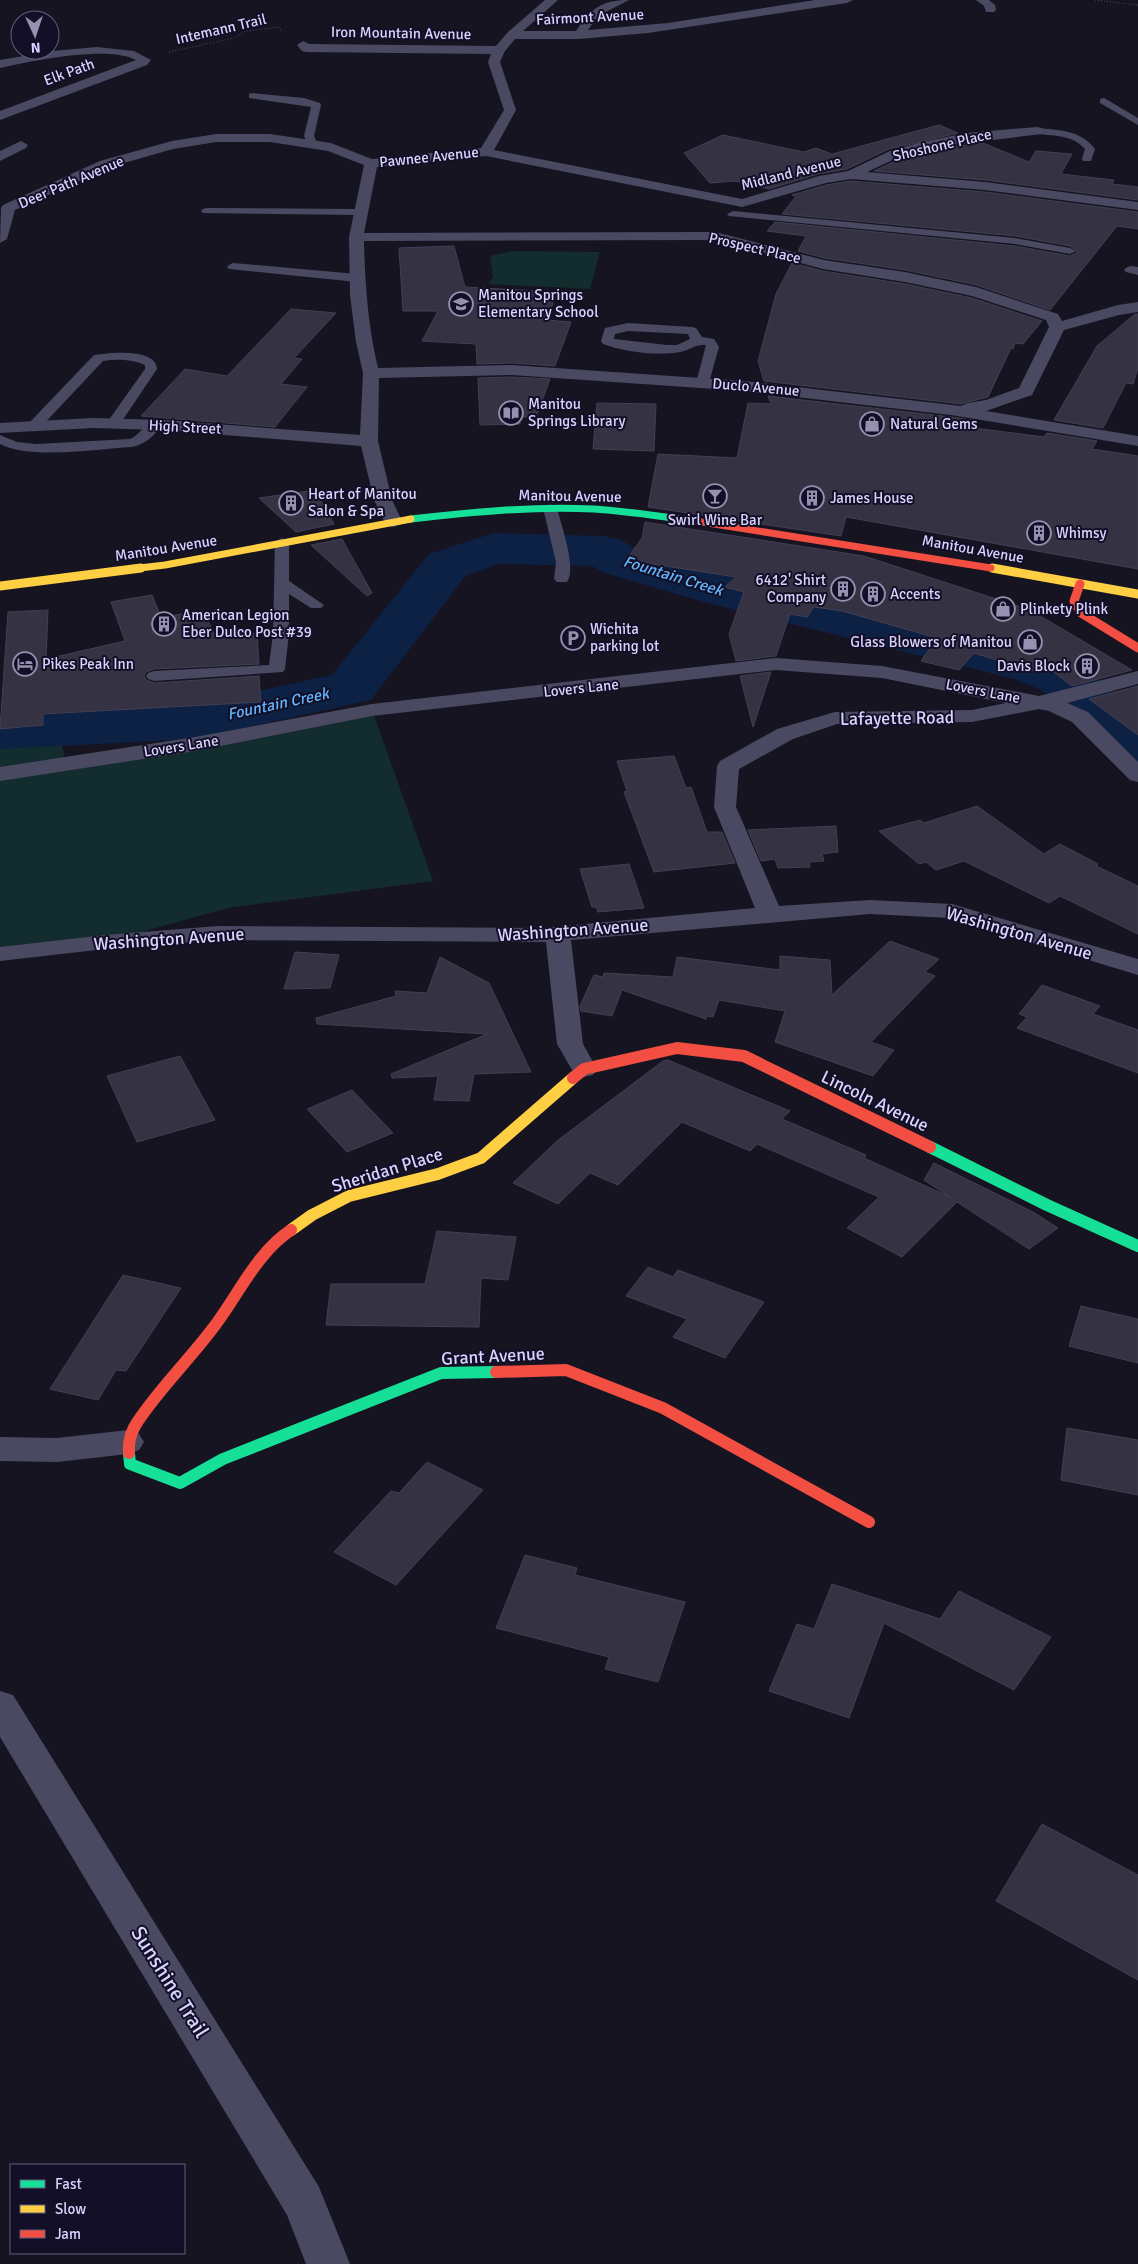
<svg xmlns="http://www.w3.org/2000/svg" width="1138" height="2264" viewBox="0 0 1138 2264" font-family="Signika,sans-serif">
	<style>
		.green { fill: #132c2d }
		.lines { fill: none; stroke-linecap: round; stroke-linejoin: round }
		.river { fill: #0d2144; fill-rule: evenodd }
		.building { fill: #343243; stroke: #433f54 }
		.path { stroke: #44505f; stroke-width: 1; stroke-dasharray: 1 2; stroke-linecap: butt }
		.lane { fill: #4a4962; fill-rule: evenodd }
		.street { fill: #4a4962; fill-rule: evenodd }
		.fast-far1 { stroke: #16e098; stroke-width: 7 }
		.fast { stroke: #16e098; stroke-width: 12 }
		.slow-far2 { stroke: #ffcf43; stroke-width: 7 }
		.slow-far1 { stroke: #ffcf43; stroke-width: 9 }
		.slow { stroke: #ffcf43; stroke-width: 12 }
		.jam-far2 { stroke: #f24e42; stroke-width: 7 }
		.jam-far1 { stroke: #f24e42; stroke-width: 9 }
		.jam { stroke: #f24e42; stroke-width: 12 }
		.labels { text-anchor: middle; dominant-baseline: central; stroke-width: 4; stroke-linejoin: round; paint-order: stroke }
		.far-street-label { font-size: 15px; fill: #d9d4ff; stroke: #130f26 }
		.far-poi-label { font-size: 15px; fill: #d9d4ff; stroke: #130f26; text-anchor: start }
		.far-water-label { font-size: 16px; font-style: italic; fill: #62b6ff; stroke: #130f26 }
		.street-label { font-size: 18px; fill: #d9d4ff; stroke: #130f26 }
		.near-street-label { font-size: 21px; fill: #d9d4ff; stroke: #130f26 }
	</style>
	<rect width="100%" height="100%" fill="#161421"/>
	<!-- green -->
	<g class="green">
		<polygon points="512,251 600,252 590,289 488,284 493,277 490,256"/>
		<polygon points="372,710 433,881 228,908 105,942 0,954 0,775"/>
		<polygon points="0,743 61,743 66,761 0,772"/>
	</g>
	<g class="lines">
		<!-- river -->
		<path class="river" d="M 494,533 L 603,536 L 621,540 L 638,550 L 733,577 L 1016,644 C 1074,659 1096,673 1138,715 L 1138,765 L 1117,760 L 1054,699 L 1039,689 L 1014,679 L 700,601 L 602,572 L 592,566 L 499,564 L 465,576 L 371,700 L 194,739 L 0,749 L 0,713 L 194,705 L 332,675 L 429,554 Z"/>
	</g>
	<!-- building -->
	<g class="building">
		<polygon points="939,125 958,133 889,149 847,169 818,174 769,189 735,181 710,183 684,153 723,135 804,152 816,148 832,154"/>
		<polygon points="983,143 1029,162 1036,151 1072,154 1061,174 1114,180 1112,184 1138,187 1138,200 985,180 874,171 900,159 942,148"/>
		<polygon points="851,181 985,192 1138,212 1138,229 1117,226 1050,310 976,285 905,270 824,258 798,251 806,236 767,231 775,222 1015,246 1070,256 1078,252 1070,246 1015,236 782,214 796,196 792,195 826,185"/>
		<polygon points="454,246 465,287 557,292 547,320 571,322 555,366 512,363 477,364 476,344 422,341 438,311 403,311 399,248"/>
		<polygon points="792,263 823,271 905,284 972,298 1042,321 1023,344 1015,343 1013,349 1011,348 988,397 961,404 764,381 758,361 776,294"/>
		<polygon points="291,309 336,313 294,358 302,359 281,384 307,387 275,427 141,416 185,369 227,376"/>
		<polygon points="1135,314 1138,314 1138,368 1133,384 1126,383 1103,428 1054,420 1097,346"/>
		<polygon points="512,377 550,379 536,417 520,417 520,424 480,425 478,378"/>
		<polygon points="768,396 951,417 977,421 974,428 1044,437 1047,433 1097,441 1092,449 1138,456 1138,569 846,517 841,536 648,507 658,454 737,458 748,403 771,404"/>
		<polygon points="597,403 656,404 654,451 593,449"/>
		<polygon points="315,490 334,524 296,532 259,498"/>
		<polygon points="645,522 864,556 1030,610 1132,670 1072,686 1043,664 1032,671 974,653 959,670 921,661 937,638 842,611 814,607 807,617 790,614 776,656 736,661 729,634 744,592 725,587 736,577 626,560 642,538"/>
		<polygon points="342,539 372,593 367,596 311,545"/>
		<polygon points="152,595 161,617 203,611 216,637 257,633 259,664 154,669 146,672 144,675 146,680 154,683 259,676 261,702 43,714 43,725 0,729 8,612 48,610 46,659 125,641 111,602"/>
		<polygon points="771,672 753,727 740,676"/>
		<polygon points="1138,686 1138,735 1089,699"/>
		<polygon points="674,756 686,788 691,787 707,832 722,832 735,863 654,872 624,792 627,791 617,761"/>
		<polygon points="977,806 1044,854 1060,844 1098,864 1096,866 1138,886 1138,934 1060,896 1049,903 964,861 936,870 926,862 919,864 879,831 920,820 924,823"/>
		<polygon points="836,826 838,852 822,854 824,861 809,862 810,867 778,868 775,859 761,861 748,830"/>
		<polygon points="629,864 644,908 598,912 596,907 592,907 580,869"/>
		<polygon points="890,941 939,959 925,972 935,976 871,1042 894,1050 873,1076 775,1042 785,1011 719,1000 713,1017 707,1016 706,1019 622,990 612,1016 581,1011 580,1006 594,975 603,977 604,973 673,977 677,957 780,970 780,956 830,960 832,995"/>
		<polygon points="295,952 339,955 330,988 284,989"/>
		<polygon points="440,957 489,983 531,1072 474,1074 469,1101 434,1100 438,1076 392,1078 391,1074 487,1034 317,1024 316,1018 396,996 395,991 427,993"/>
		<polygon points="1042,985 1100,1006 1093,1014 1138,1030 1138,1073 1017,1028 1027,1017 1019,1014"/>
		<polygon points="180,1056 215,1120 137,1142 107,1076"/>
		<polygon points="668,1060 790,1111 782,1119 866,1155 864,1158 950,1197 924,1180 934,1163 1033,1212 1058,1228 1029,1249 957,1202 902,1257 847,1228 879,1197 757,1144 750,1151 682,1122 618,1185 590,1173 558,1204 513,1183 557,1141 663,1061"/>
		<polygon points="352,1090 393,1133 347,1152 307,1109"/>
		<polygon points="437,1231 516,1237 508,1280 481,1278 479,1327 326,1325 331,1284 425,1284"/>
		<polygon points="648,1267 673,1277 678,1270 764,1302 725,1358 673,1337 687,1319 626,1296"/>
		<polygon points="123,1275 181,1288 126,1371 116,1370 98,1400 50,1389"/>
		<polygon points="1081,1306 1138,1319 1138,1363 1069,1346"/>
		<polygon points="1067,1428 1138,1440 1138,1495 1061,1480"/>
		<polygon points="427,1462 483,1490 396,1585 334,1552 391,1491 399,1493"/>
		<polygon points="525,1555 577,1568 575,1575 685,1602 658,1682 605,1669 609,1657 496,1628"/>
		<polygon points="832,1584 940,1619 959,1591 1051,1637 1014,1690 884,1623 849,1718 769,1691 797,1624 814,1629"/>
		<polygon points="1042,1824 1138,1875 1138,1980 996,1901"/>
	</g>
	<g class="lines">
		<!-- path -->
		<g class="path">
			<polyline points="1095,0 1138,5"/>
			<polyline points="169,52 234,38 246,31 280,27 281,31"/>
		</g>
		<!-- lane -->
		<g class="lane">
			<polygon points="252,93 304,98 320,103 321,105 314,136 318,144 317,146 309,146 304,136 311,107 249,98 249,94"/>
			<polygon points="1104,98 1138,118 1138,125 1100,103 1100,99"/>
			<path d="M 1037,128 C 1059,130 1081,130 1095,149 L 1091,161 L 1083,161 L 1082,159 L 1085,149 C 1071,133 1052,137 1033,133 L 1032,131 Z"/>
			<polygon points="207,208 361,209 367,212 361,215 203,213 201,211 203,209"/>
			<polygon points="733,211 1015,238 1070,248 1076,251 1070,254 1015,244 729,216 727,214"/>
			<polygon points="233,263 357,274 363,278 357,282 229,269 227,267 229,265"/>
			<polygon points="1130,266 1138,267 1138,275 1126,272 1124,270 1126,268"/>
			<path d="M 628,323 L 692,327 L 696,328 L 702,337 L 714,339 L 719,347 L 708,386 L 703,387 L 696,383 L 706,345 C 695,344 690,350 680,352 C 657,356 624,352 603,344 L 601,341 L 605,328 ZM 628,331 L 688,334 L 690,339 L 677,345 L 667,345 L 614,339 L 615,334 Z"/>
			<path d="M 112,353 C 125,352 157,352 157,369 L 118,427 L 113,428 L 106,424 L 145,369 L 145,365 C 131,359 117,359 103,361 L 39,429 L 29,429 L 27,426 L 29,423 L 94,355 Z"/>
			<path d="M 155,421 L 162,425 C 154,436 146,444 132,447 C 97,449 30,460 0,444 L 0,435 L 17,442 L 36,444 L 130,439 C 140,435 145,423 155,421 Z"/>
			<path d="M 550,504 L 557,508 C 561,525 577,568 567,582 L 557,582 L 554,579 L 556,562 L 543,508 Z"/>
			<polygon points="282,538 289,542 289,581 324,605 321,608 311,608 289,594 289,634 285,669 283,672 154,681 148,679 146,676 148,673 154,671 269,665 273,634 275,542"/>
		</g>
		<!-- street -->
		<g class="street">
			<path d="M 545,0 L 558,0 L 523,31 L 576,31 C 591,9 601,0 629,0 L 598,16 L 588,30 L 668,23 L 815,0 L 853,0 L 847,3 L 648,33 L 579,39 L 515,39 L 505,51 L 500,62 L 516,110 L 494,150 L 742,199 L 819,176 L 848,171 L 890,151 L 918,143 L 966,133 L 1037,127 L 1042,128 L 1044,131 L 1042,134 L 942,146 L 899,157 L 867,172 L 985,182 L 1138,202 L 1138,210 L 985,190 L 851,179 L 826,183 L 742,207 L 486,156 L 377,167 L 364,233 L 715,232 L 824,260 L 905,272 L 976,287 L 1058,314 L 1062,321 L 1118,305 L 1138,302 L 1138,312 L 1119,315 L 1064,330 L 1032,395 L 986,411 L 1138,436 L 1138,446 L 951,415 L 744,391 L 512,375 L 379,378 L 378,441 L 392,500 L 402,521 L 400,525 L 393,527 L 386,525 L 374,500 L 361,446 L 163,430 L 93,428 L 0,433 L 0,423 L 93,418 L 163,420 L 360,435 L 363,373 L 356,342 L 350,295 L 349,237 L 364,165 L 328,151 L 270,142 L 216,142 L 173,149 L 110,167 L 15,210 L 7,239 L 0,243 L 1,208 L 3,205 L 100,161 L 172,141 L 216,134 L 270,134 L 331,143 L 372,159 L 481,148 L 504,110 L 488,62 L 491,54 L 306,52 L 302,51 L 297,45 L 303,41 L 309,44 L 496,46 L 508,32 ZM 715,240 L 823,269 L 905,282 L 972,296 L 1046,320 L 1049,327 L 1019,388 L 986,400 L 968,403 L 961,406 L 744,381 L 512,365 L 378,368 C 368,326 365,284 364,241 Z"/>
			<polygon points="976,0 989,0 995,5 996,10 994,12 986,12 984,6"/>
			<path d="M 97,47 L 134,51 L 151,60 L 147,65 L 0,120 L 0,111 L 136,60 C 107,45 32,61 0,68 L 0,60 L 52,51 Z"/>
			<polygon points="21,141 28,145 26,148 0,161 0,151"/>
			<polygon points="776,658 882,666 1039,696 1138,671 1138,684 1067,703 1088,712 1138,762 1138,782 1130,780 1072,722 1049,711 1039,709 972,722 837,724 793,739 739,769 736,807 779,906 870,900 952,904 1138,959 1138,975 950,918 870,914 571,940 583,1044 597,1069 593,1075 584,1077 575,1075 557,1044 546,942 218,940 105,949 0,961 0,947 105,935 218,926 543,928 755,908 714,807 717,766 720,761 777,729 835,712 972,710 1006,703 882,678 776,670 372,716 195,751 0,781 0,767 195,737 372,704"/>
			<polygon points="128,1430 139,1434 144,1442 139,1450 128,1454 57,1462 0,1461 0,1437 57,1438"/>
			<polygon points="0,1691 13,1695 319,2187 350,2264 306,2264 287,2215 0,1737"/>
		</g>
		<!-- fast-far1 -->
		<path class="fast-far1" d="M 411,519 C 472,512 533,506 594,509 C 626,511 657,516 689,520"/>
		<!-- fast -->
		<g class="fast">
			<polyline points="930,1147 1047,1205 1138,1246"/>
			<polyline points="129,1453 130,1464 180,1483 223,1459 441,1373 496,1372"/>
		</g>
		<!-- slow-far2 -->
		<g class="slow-far2">
			<polyline points="991,568 999,569"/>
			<polyline points="131,569 165,565 411,519"/>
		</g>
		<!-- slow-far1 -->
		<g class="slow-far1">
			<polyline points="992,568 1138,594"/>
			<polyline points="0,586 141,568"/>
		</g>
		<!-- slow -->
		<polyline class="slow" points="291,1230 312,1215 349,1196 438,1174 481,1158 573,1078"/>
		<!-- jam-far2 -->
		<polyline class="jam-far2" points="689,520 991,568"/>
		<!-- jam-far1 -->
		<polyline class="jam-far1" points="1080,584 1074,601 1081,613 1138,648"/>
		<!-- jam -->
		<g class="jam">
			<polyline points="573,1078 584,1069 677,1048 744,1056 930,1147"/>
			<polyline points="496,1372 566,1370 663,1408 869,1522"/>
			<path d="M 129,1453 C 128,1441 131,1431 138,1421 C 160,1388 189,1360 213,1328 C 238,1296 256,1253 291,1230"/>
		</g>
	</g>
	<!-- icons -->
	<defs>
		<g id="school-ring" transform="scale(1.25)"><circle r="9.5" fill="#130f26" stroke="#9591b1" stroke-width="1.5"/><path d="M0-5L7-2L0 1L-7-2ZM-4 1L0 2.5L4 1V4Q0 6-4 4Z" fill="#9591b1"/></g>
		<g id="library-ring" transform="scale(1.25)"><circle r="9.5" fill="#130f26" stroke="#9591b1" stroke-width="1.5"/><path d="M-6-4Q-3-5.5-.7-3.5V5Q-3 3-6 4ZM6-4Q3-5.5 .7-3.5V5Q3 3 6 4Z" fill="#9591b1"/></g>
		<g id="shop-ring" transform="scale(1.25)"><circle r="9.5" fill="#130f26" stroke="#9591b1" stroke-width="1.5"/><path d="M-5-2.5h2.3a2.7 3.5 0 0 1 5.4 0H5L5.5 6h-11ZM-1.5-2.5h3a1.5 2.3 0 0 0-3 0Z" fill="#9591b1"/></g>
		<g id="bar-ring" transform="scale(1.25)"><circle r="9.5" fill="#130f26" stroke="#9591b1" stroke-width="1.5"/><path d="M-6-5H6L.8 .8V4.5H3.5V6h-7V4.5H-.8V.8Z" fill="#9591b1"/></g>
		<g id="building-ring" transform="scale(1.25)"><circle r="9.5" fill="#130f26" stroke="#9591b1" stroke-width="1.5"/><path d="M-4-6H4V6H1V3H-1V6H-4ZM-2.5-4.3h1.7v1.8h-1.7ZM.8-4.3h1.7v1.8H.8ZM-2.5-1h1.7V.8h-1.7ZM.8-1h1.7V.8H.8Z" fill="#9591b1"/></g>
		<g id="parking-ring" transform="scale(1.25)"><circle r="9.5" fill="#130f26" stroke="#9591b1" stroke-width="1.5"/><path d="M-3.5-5.5H1a3.5 3.5 0 0 1 0 7H-1V5.5H-3.5ZM-1-3.4V-.6H.8a1.4 1.4 0 0 0 0-2.8Z" fill="#9591b1"/></g>
		<g id="hotel-ring" transform="scale(1.25)"><circle r="9.5" fill="#130f26" stroke="#9591b1" stroke-width="1.5"/><path d="M-6-4.5h1.5V1H6V5H4.5V3h-9V5H-6ZM-4 0a1.8 1.8 0 1 1 3.6 0ZM.5 0V-2.5h3Q6-2.5 6 0Z" fill="#9591b1"/></g>
	</defs>
	<g fill-rule="evenodd">
		<use href="#school-ring" x="461" y="304"/>
		<use href="#library-ring" x="511" y="413"/>
		<use href="#shop-ring" x="872" y="424"/>
		<use href="#bar-ring" x="715" y="496"/>
		<use href="#building-ring" x="812" y="498"/>
		<use href="#building-ring" x="291" y="503"/>
		<use href="#building-ring" x="1039" y="533"/>
		<use href="#building-ring" x="843" y="589"/>
		<use href="#building-ring" x="873" y="594"/>
		<use href="#shop-ring" x="1003" y="609"/>
		<use href="#building-ring" x="164" y="624"/>
		<use href="#parking-ring" x="573" y="638"/>
		<use href="#shop-ring" x="1030" y="642"/>
		<use href="#hotel-ring" x="25" y="664"/>
		<use href="#building-ring" x="1087" y="666"/>
	</g>
	<g class="labels">
		<!-- far-street labels -->
		<g class="far-street-label">
			<text transform="translate(590 17) rotate(-3)">Fairmont Avenue</text>
			<text transform="translate(221 29) rotate(-13)">Intemann Trail</text>
			<text transform="translate(401 33) rotate(1)">Iron Mountain Avenue</text>
			<text transform="translate(69 72) rotate(-20)">Elk Path</text>
			<text transform="translate(942 145) rotate(-13)">Shoshone Place</text>
			<text transform="translate(429 157) rotate(-6)">Pawnee Avenue</text>
			<text transform="translate(791 173) rotate(-14)">Midland Avenue</text>
			<text transform="translate(71 182) rotate(-23)">Deer Path Avenue</text>
			<text transform="translate(755 248) rotate(13)">Prospect Place</text>
			<text transform="translate(756 387) rotate(5)">Duclo Avenue</text>
			<text transform="translate(185 427) rotate(3)">High Street</text>
			<text transform="translate(570 496) rotate(1)">Manitou Avenue</text>
			<text transform="translate(166 548) rotate(-9)">Manitou Avenue</text>
			<text transform="translate(973 549) rotate(10)">Manitou Avenue</text>
			<text transform="translate(581 688) rotate(-6)">Lovers Lane</text>
			<text transform="translate(983 691) rotate(11)">Lovers Lane</text>
			<text transform="translate(181 746) rotate(-9)">Lovers Lane</text>
		</g>
		<!-- far-poi labels -->
		<g class="far-poi-label">
			<text x="478" y="295">Manitou Springs<tspan x="478" dy="17">Elementary School</tspan></text>
			<text x="528" y="404">Manitou<tspan x="528" dy="17">Springs Library</tspan></text>
			<text x="890" y="424">Natural Gems</text>
			<text x="308" y="494">Heart of Manitou<tspan x="308" dy="17">Salon &amp; Spa</tspan></text>
			<text x="830" y="498">James House</text>
			<text x="715" y="520" text-anchor="middle">Swirl Wine Bar</text>
			<text x="1056" y="533">Whimsy</text>
			<text x="826" y="580" text-anchor="end">6412' Shirt<tspan x="826" dy="17">Company</tspan></text>
			<text x="890" y="594">Accents</text>
			<text x="1020" y="609">Plinkety Plink</text>
			<text x="182" y="615">American Legion<tspan x="182" dy="17">Eber Dulco Post #39</tspan></text>
			<text x="590" y="629">Wichita<tspan x="590" dy="17">parking lot</tspan></text>
			<text x="1012" y="642" text-anchor="end">Glass Blowers of Manitou</text>
			<text x="42" y="664">Pikes Peak Inn</text>
			<text x="1070" y="666" text-anchor="end">Davis Block</text>
		</g>
		<!-- far-water labels -->
		<g class="far-water-label">
			<text transform="translate(673 576) rotate(17)">Fountain Creek</text>
			<text transform="translate(278 704) rotate(-12)">Fountain Creek</text>
		</g>
		<!-- street labels -->
		<g class="street-label">
			<text transform="translate(897 718) rotate(-1)">Lafayette Road</text>
			<text transform="translate(573 930) rotate(-4)">Washington Avenue</text>
			<text transform="translate(1019 933) rotate(16)">Washington Avenue</text>
			<text transform="translate(169 939) rotate(-4)">Washington Avenue</text>
			<text transform="translate(875 1101) rotate(26)">Lincoln Avenue</text>
			<text transform="translate(387 1170) rotate(-17)">Sheridan Place</text>
			<text transform="translate(493 1356) rotate(-3)">Grant Avenue</text>
		</g>
		<!-- near-street labels -->
		<g class="near-street-label">
			<text transform="translate(170 1982) rotate(58)">Sunshine Trail</text>
		</g>
	</g>
	<!-- legend -->
	<rect x="10" y="2164" width="175" height="90" fill="#130f26" stroke="#625e7d"/>
	<rect x="20" y="2180" width="25" height="8" fill="#16e098" stroke="#625e7d"/>
	<text x="55" y="2189" font-size="15" fill="#d9d4ff">Fast</text>
	<rect x="20" y="2205" width="25" height="8" fill="#ffcf43" stroke="#625e7d"/>
	<text x="55" y="2214" font-size="15" fill="#d9d4ff">Slow</text>
	<rect x="20" y="2230" width="25" height="8" fill="#f24e42" stroke="#625e7d"/>
	<text x="55" y="2239" font-size="15" fill="#d9d4ff">Jam</text>
	<!-- north arrow -->
	<g transform="translate(35 35) rotate(177)"><circle r="24" fill="#130f26" stroke="#625e7d"/>
	<path d="M0-4L9 19L0 12L-9 19Z" fill="#9591b1"/>
	<text y="-8" font-size="14" font-weight="bold" text-anchor="middle" fill="#d9d4ff">N</text>
	</g>
</svg>
